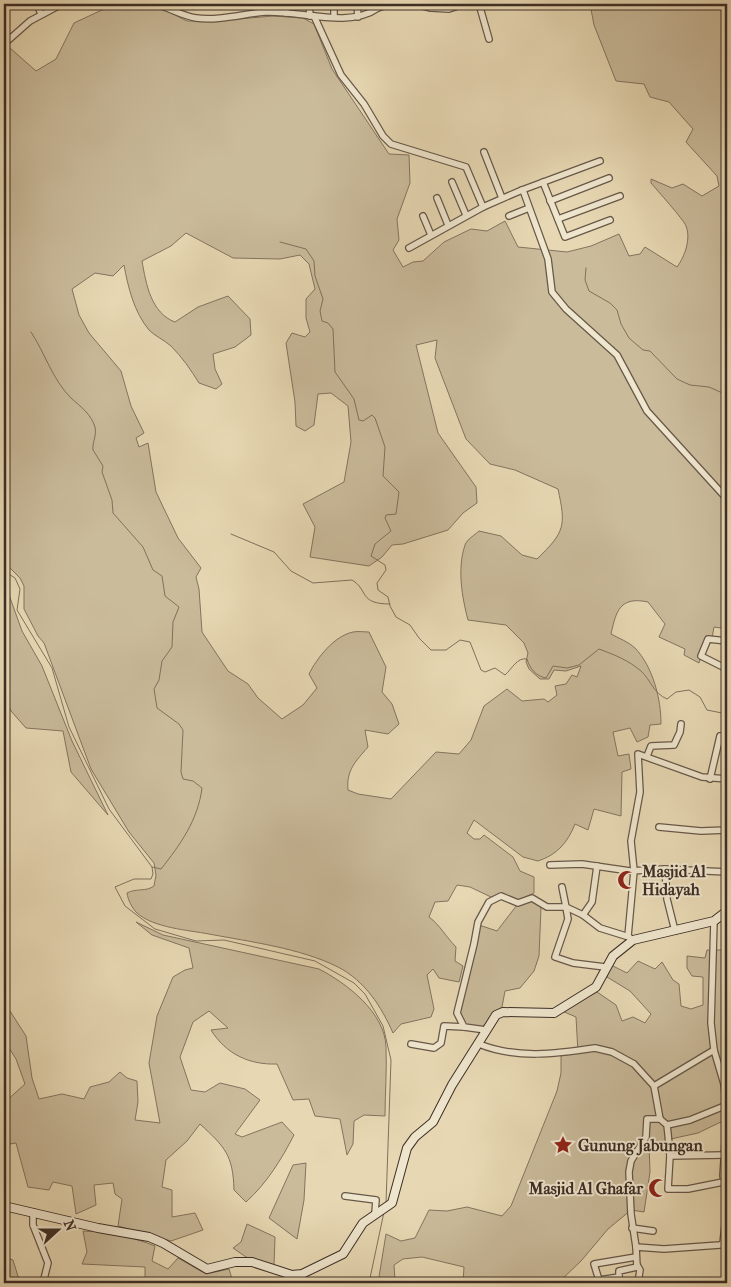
<svg xmlns="http://www.w3.org/2000/svg" width="731" height="1287" viewBox="0 0 731 1287" font-family="'IM FELL French Canon',serif">
	<style>
		.green { fill: #cabb9b; stroke: #837460; fill-rule: evenodd }
		.lines { fill: none; stroke-linecap: round; stroke-linejoin: round }
		.stream { stroke: #80715e; stroke-width: 1 }
		.street-casing { stroke: #675849; stroke-width: 8 }
		.secondary-casing { stroke: #3c2e26; stroke-width: 10 }
		.street { stroke: #efe6ce; stroke-width: 5.5 }
		.secondary { stroke: #efe6ce; stroke-width: 8 }
		.labels { text-anchor: middle; dominant-baseline: central; stroke-width: 4; stroke-linejoin: round; paint-order: stroke }
		.poi-label { font-size: 16px; font-weight: bold; fill: #3c2e26; stroke: #efe6ce; text-anchor: start }
	</style>
	<rect width="100%" height="100%" fill="#e7d8b3"/>
	<filter id="stains"><feTurbulence type="fractalNoise" baseFrequency=".004" numOctaves="4"/><feColorMatrix values="0 0 0 0 .2 0 0 0 0 .09 0 0 0 0 .02 0 0 0 .5 -.17"/></filter>
	<radialGradient id="worn" r=".72"><stop offset=".6" stop-color="#630" stop-opacity="0"/><stop offset="1" stop-color="#630" stop-opacity=".3"/></radialGradient>
	<!-- green -->
	<g class="green">
		<path d="M 590,4 L 727,4 L 727,611 L 721,628 L 714,627 L 712,638 L 706,637 L 699,663 L 684,655 L 685,649 L 659,637 L 665,624 L 648,602 C 620,596 616,611 611,634 C 618,638 629,642 635,648 C 653,667 661,699 661,724 L 650,725 L 648,737 L 637,742 L 630,728 L 613,732 L 618,756 L 629,754 L 631,769 L 622,772 L 621,816 L 594,809 L 588,830 L 575,824 C 568,842 557,855 538,861 L 523,857 L 474,820 L 467,833 L 474,839 L 480,839 L 484,835 L 513,857 L 520,871 L 534,877 L 534,893 L 517,901 L 504,894 L 491,897 L 470,887 L 457,885 L 448,901 L 435,902 L 429,917 C 440,925 446,937 456,947 L 455,961 L 463,966 L 459,982 L 439,978 L 433,969 L 427,975 L 434,1009 L 431,1017 L 401,1024 L 393,1033 C 381,1006 365,981 338,967 C 300,948 251,942 209,934 C 188,930 154,928 137,913 C 132,908 128,900 127,893 C 136,888 146,892 154,886 L 156,875 L 154,863 L 129,832 L 91,769 L 44,643 L 38,636 L 24,609 L 24,586 L 20,578 L 4,562 L 4,55 L 10,48 L 36,71 L 56,59 L 74,23 L 104,9 L 138,5 L 161,8 L 187,21 L 215,21 L 273,16 L 303,18 L 314,24 L 332,69 L 389,154 L 409,155 L 410,183 L 397,219 L 399,240 L 393,250 L 403,267 L 413,262 L 423,261 L 444,242 L 471,229 L 487,231 L 505,221 L 518,247 L 567,252 L 591,246 L 619,234 L 629,256 L 640,254 L 645,247 L 677,267 C 685,256 691,239 686,226 C 684,220 656,189 651,183 L 651,179 L 672,188 L 683,184 L 702,196 L 719,186 L 717,176 L 686,142 L 693,129 L 669,102 L 650,97 L 644,84 L 616,81 L 594,25 ZM 186,233 L 233,258 L 280,259 L 300,255 L 309,264 L 315,289 L 306,299 L 306,318 L 310,332 L 305,337 L 292,333 L 286,343 L 295,402 L 296,426 L 305,431 L 314,425 L 318,394 L 331,393 L 348,406 L 351,442 L 344,482 L 303,504 L 315,527 L 310,557 L 369,566 L 382,557 L 392,545 L 403,544 L 448,530 L 463,513 L 477,503 L 476,487 L 438,433 L 416,345 L 437,340 L 435,358 L 466,439 L 490,464 L 515,470 L 558,489 C 566,526 565,532 537,559 L 522,555 L 501,536 L 479,531 C 475,535 467,539 465,545 C 457,569 462,597 468,620 L 506,625 L 524,643 L 528,653 L 526,662 L 529,669 L 540,679 L 549,679 L 554,670 L 566,671 L 581,666 L 577,677 L 572,675 L 566,684 L 555,686 L 557,695 L 548,702 L 544,699 L 522,701 L 507,689 L 484,706 L 471,740 L 459,754 L 436,752 L 391,799 L 358,794 L 348,790 C 346,770 356,761 368,747 L 365,730 L 388,734 L 399,724 L 392,704 L 382,692 L 386,667 L 369,632 C 365,632 358,631 353,632 C 334,636 317,658 309,674 L 317,688 L 303,705 L 282,719 L 258,698 L 248,684 L 228,671 L 202,632 L 199,589 L 196,577 L 201,568 L 178,538 L 156,492 L 148,443 L 139,447 L 136,438 L 144,433 L 131,406 L 121,371 L 89,333 L 79,315 L 72,289 L 95,273 L 113,276 L 124,265 C 128,287 134,312 149,330 C 155,336 164,340 171,346 C 182,357 191,370 199,383 L 216,389 L 222,384 L 215,369 L 213,354 L 235,347 L 251,335 L 250,319 L 228,296 L 198,307 L 175,322 C 151,313 146,284 142,261 L 171,246 Z"/>
		<polygon points="4,581 22,631 42,666 72,741 108,815 71,772 63,731 26,728 11,711 4,697"/>
		<polygon points="532,899 541,907 539,956 534,971 520,988 505,991 502,1007 494,1012 485,1028 464,1025 459,1014 477,945 479,925 497,931 517,905"/>
		<path d="M 136,922 L 163,935 L 319,969 C 346,983 385,1012 386,1047 C 387,1070 385,1093 385,1116 L 364,1115 L 354,1121 L 353,1144 L 347,1155 L 340,1119 L 315,1116 L 309,1099 L 293,1100 L 277,1064 C 249,1065 226,1054 211,1030 L 228,1028 L 209,1011 L 193,1022 L 180,1057 L 191,1090 L 205,1092 L 220,1083 L 245,1089 L 260,1100 L 235,1134 L 242,1137 L 282,1122 L 294,1135 C 281,1160 267,1183 246,1202 L 234,1190 C 233,1155 225,1147 200,1124 L 187,1141 L 166,1160 L 162,1187 L 172,1190 L 172,1217 L 195,1213 L 203,1230 L 171,1241 L 118,1226 L 122,1199 L 115,1194 L 113,1183 L 94,1185 L 96,1205 L 76,1214 L 72,1186 L 53,1182 L 49,1190 L 28,1187 L 16,1143 L 4,1145 L 4,1103 L 25,1084 L 16,1059 L 4,1040 L 4,1017 L 10,1011 L 26,1036 L 32,1078 L 39,1099 L 62,1094 L 84,1099 L 90,1087 L 109,1082 L 120,1072 L 127,1078 L 137,1081 L 138,1102 L 135,1120 L 160,1123 L 149,1063 L 157,1016 L 173,977 L 185,970 L 193,968 L 189,948 L 152,935 Z"/>
		<polygon points="707,950 727,950 727,1119 698,1133 666,1140 661,1145 649,1144 650,1172 644,1212 631,1210 608,1229 581,1261 558,1283 463,1283 464,1267 422,1257 403,1259 394,1265 395,1281 398,1283 378,1283 386,1234 401,1241 415,1238 429,1210 447,1211 467,1207 502,1216 511,1206 557,1091 561,1073 561,1056 578,1053 576,1017 562,1011 597,992 616,1005 622,1021 633,1017 645,1023 651,1014 630,991 607,977 611,965 627,973 638,961 655,969 662,962 673,980 679,984 681,1006 691,1009 703,1005 703,977 692,976 687,968 687,956 705,958"/>
		<polygon points="306,1163 304,1200 297,1239 269,1218 293,1165"/>
		<polygon points="247,1224 275,1237 274,1265 246,1257 233,1248 241,1242"/>
		<path d="M 83,1231 C 108,1232 133,1237 155,1246 L 152,1261 L 168,1269 L 178,1258 L 206,1274 L 229,1269 L 233,1282 L 246,1283 L 145,1283 L 145,1267 L 82,1264 L 87,1252 Z"/>
		<polygon points="4,1257 13,1260 20,1283 4,1283"/>
	</g>
	<g class="lines">
		<!-- stream -->
		<g class="stream">
			<path d="M 280,242 L 306,249 L 314,261 L 315,276 L 323,299 L 320,311 L 322,321 L 328,323 L 333,329 L 335,372 L 354,399 L 359,420 L 363,421 L 372,415 L 375,418 L 385,447 L 383,476 L 399,492 L 396,514 L 386,515 L 385,518 L 391,531 L 375,544 L 371,556 L 385,565 L 386,570 L 377,583 L 378,590 L 388,597 L 390,606 L 396,617 L 410,625 L 419,638 L 431,650 L 446,650 L 460,640 L 470,642 L 481,670 L 485,672 L 495,668 L 505,675 C 512,669 517,657 527,659 C 530,669 536,676 546,678 L 553,666 L 567,668 L 579,665 L 599,649 C 615,655 628,660 641,671 C 651,680 653,693 667,699 L 676,692 L 689,690 L 700,697 L 707,710 L 727,714"/>
			<polyline points="586,268 585,280 589,291 610,303 617,310 621,324 629,338 643,350 650,351 677,379 690,385 709,387 727,395"/>
			<path d="M 31,332 C 45,353 52,379 71,398 C 81,407 91,414 95,427 C 97,436 92,442 93,450 L 103,466 L 102,472 L 112,500 L 113,513 L 143,547 L 153,570 L 162,576 L 165,596 L 179,607 L 173,622 L 172,647 L 162,661 L 159,680 L 154,689 L 157,708 L 179,724 L 183,730 L 181,772 L 183,779 L 193,781 L 202,788 C 198,820 180,845 161,869 L 152,867"/>
			<path d="M 231,534 L 274,552 L 291,571 L 313,583 L 352,580 C 369,590 358,604 390,604"/>
			<polyline points="4,571 15,578 20,589 17,610 52,668 69,727 109,809 152,867 153,874 151,879 134,879 115,887 125,906 155,929 196,941 224,940 315,961 354,983 365,994 383,1026 391,1060 386,1203"/>
			<polyline points="369,1283 384,1212"/>
		</g>
		<!-- street casing -->
		<g class="street-casing">
			<g id="street">
				<polyline points="37,4 41,14"/>
				<path d="M 156,4 C 169,8 183,16 196,18 C 218,21 243,14 265,12 C 299,10 348,29 378,8 L 378,4"/>
				<polyline points="286,4 286,13"/>
				<polyline points="309,4 310,16"/>
				<polyline points="334,4 334,17"/>
				<polyline points="357,4 358,17"/>
				<polyline points="415,4 431,8 431,4"/>
				<polyline points="479,4 489,39"/>
				<polyline points="378,8 389,4"/>
				<polyline points="431,8 449,9 464,4"/>
				<polyline points="314,16 341,75 364,104 383,136 391,144 466,167 483,207 522,190 524,193 548,259 552,292 566,309 617,355 647,411 727,499"/>
				<polyline points="4,31 9,39"/>
				<polyline points="4,44 30,21 62,4"/>
				<polyline points="484,152 502,198"/>
				<polyline points="452,182 466,215"/>
				<polyline points="543,182 565,237 610,220"/>
				<polyline points="522,190 600,161"/>
				<polyline points="437,198 448,225"/>
				<polyline points="550,201 609,178"/>
				<polyline points="423,216 431,235"/>
				<polyline points="509,216 529,208"/>
				<polyline points="558,219 620,196"/>
				<polyline points="409,248 483,207"/>
				<polyline points="727,641 708,639 701,656 727,669"/>
				<polyline points="647,756 651,746 674,745 680,732 681,724"/>
				<polyline points="710,779 720,736"/>
				<polyline points="659,827 701,831 727,830"/>
				<polyline points="550,865 582,864 630,871 665,869 727,872"/>
				<polyline points="665,869 667,899 675,931"/>
				<polyline points="562,887 566,907 583,915 592,902 597,866"/>
				<polyline points="583,915 600,928 629,937"/>
				<polyline points="628,936 634,871 631,841 640,792 638,754 702,777 727,779"/>
				<polyline points="486,1030 464,1027 457,1013 474,944 478,922 489,902 501,896 518,903 532,898 547,907 566,907 568,919 555,957 573,963 605,967"/>
				<polyline points="411,1044 434,1048 441,1043 444,1026 464,1027"/>
				<path d="M 479,1044 C 516,1059 556,1054 595,1048 L 612,1052 L 634,1064 L 654,1086 L 660,1119 L 667,1125 L 668,1134 L 670,1156 L 668,1189 L 688,1189 L 723,1182"/>
				<polyline points="654,1086 714,1050"/>
				<polyline points="667,1125 690,1120 727,1105"/>
				<polyline points="670,1156 724,1155"/>
				<polyline points="345,1196 376,1200 375,1213"/>
				<polyline points="33,1212 33,1225 48,1263 43,1283"/>
				<polyline points="632,1228 653,1231"/>
				<polyline points="636,1247 631,1214 629,1172 631,1161 646,1137 647,1119 660,1119"/>
				<polyline points="637,1265 640,1270 638,1283"/>
				<polyline points="599,1280 594,1264 636,1257"/>
				<polyline points="591,1283 599,1280 619,1277"/>
				<polyline points="619,1283 619,1271 637,1267 636,1247 664,1249 720,1245 723,1243 727,1207 727,1193 723,1176 727,1112 724,1084 714,1050 711,1023 714,921"/>
			</g>
		</g>
		<!-- secondary casing -->
		<g class="secondary-casing">
			<polyline id="secondary" points="4,1206 98,1228 149,1237 163,1243 207,1269 235,1262 252,1262 292,1275 302,1274 343,1254 363,1223 392,1203 407,1148 415,1137 433,1122 452,1085 496,1015 503,1012 554,1013 596,987 613,956 633,940 714,921 727,911"/>
		</g>
		<!-- street -->
		<use href="#street" class="street"/>
		<!-- secondary -->
		<use href="#secondary" class="secondary"/>
	</g>
	<!-- icons -->
	<defs>
		<g id="mosque-bare" transform="scale(1.5)"><path d="M3.5-4.9A6 6 0 1 0 3.5 4.9A5 5 0 1 1 3.5-4.9Z" fill="#8f2418" stroke="#efe6ce" stroke-width="2.5" paint-order="stroke"/></g>
		<g id="sight-bare" transform="scale(1.5)"><path d="M0-6L1.8-2.2L6-1.7L2.9 1.2L3.7 5.4L0 3.3L-3.7 5.4L-2.9 1.2L-6-1.7L-1.8-2.2Z" fill="#8f2418" stroke="#efe6ce" stroke-width="2.5" paint-order="stroke"/></g>
	</defs>
	<g fill-rule="evenodd">
		<use href="#mosque-bare" x="627" y="880"/>
		<use href="#sight-bare" x="563" y="1145"/>
		<use href="#mosque-bare" x="658" y="1188"/>
	</g>
	<g class="labels">
		<!-- poi labels -->
		<g class="poi-label">
			<text x="642" y="871">Masjid Al<tspan x="642" dy="18">Hidayah</tspan></text>
			<text x="578" y="1145">Gunung Jabungan</text>
			<text x="643" y="1188" text-anchor="end">Masjid Al Ghafar</text>
		</g>
	</g>
	<!-- margin -->
	<rect width="731" height="1287" fill="none" stroke="#e7d8b3" stroke-width="20"/>
	<rect x="5" y="5" width="721" height="1277" fill="none" stroke="#3c2e26" stroke-width="2.5"/>
	<rect x="10" y="10" width="711" height="1267" fill="none" stroke="#3c2e26"/>
	<!-- north arrow -->
	<g transform="translate(58 1230) rotate(69)" stroke="#efe6ce" stroke-width="4" paint-order="stroke">
	<path d="M0-4L9 19L0 12L-9 19Z" fill="#3c2e26"/>
	<text y="-8" font-size="14" font-weight="bold" text-anchor="middle" fill="#3c2e26">N</text>
	</g>
	<rect width="100%" height="100%" filter="url(#stains)"/>
	<rect width="100%" height="100%" fill="url(#worn)"/>
</svg>
